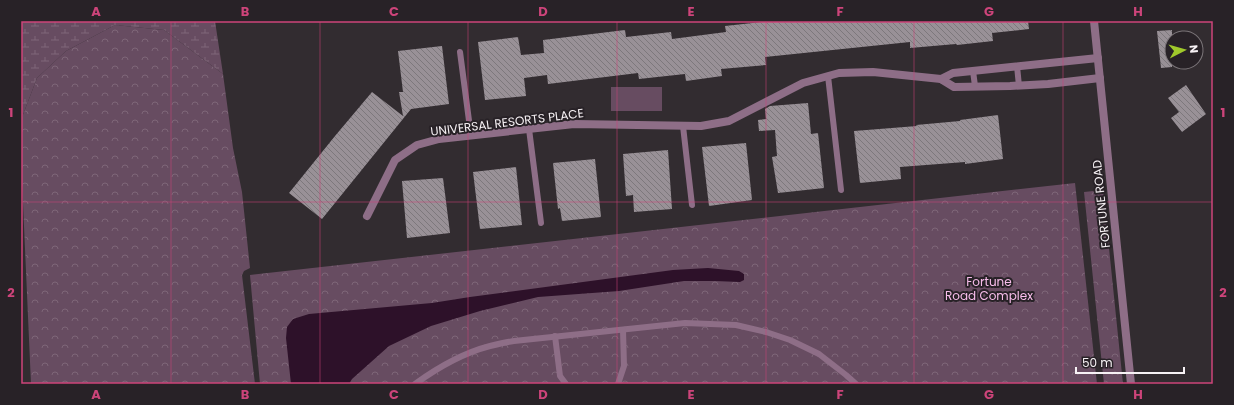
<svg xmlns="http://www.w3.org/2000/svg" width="1234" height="405" viewBox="0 0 1234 405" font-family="Poppins,sans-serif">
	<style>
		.forest { fill: url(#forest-crowns) }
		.wetland { fill: url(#wetland-marsh) }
		.pitch { fill: #674c61 }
		.water { fill: #2d1129 }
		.building { fill: url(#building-back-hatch) }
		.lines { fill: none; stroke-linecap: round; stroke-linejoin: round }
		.service { stroke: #8e6e87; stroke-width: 6 }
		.minor { stroke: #8e6e87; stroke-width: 8 }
		.tertiary { stroke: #8e6e87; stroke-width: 8 }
		.grid { fill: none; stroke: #cd447a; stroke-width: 1; stroke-opacity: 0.55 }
		.labels { text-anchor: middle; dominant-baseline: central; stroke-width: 4; stroke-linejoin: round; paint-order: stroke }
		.street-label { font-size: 12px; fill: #f7f2f5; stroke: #282227 }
		.park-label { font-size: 12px; fill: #f8bdeb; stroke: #282227 }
		.neatline { fill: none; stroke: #cd447a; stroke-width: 1.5 }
		.grid-label { font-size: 13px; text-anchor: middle; font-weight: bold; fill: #cd447a }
	</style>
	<defs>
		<pattern id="forest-crowns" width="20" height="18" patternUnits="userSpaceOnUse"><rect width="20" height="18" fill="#674c61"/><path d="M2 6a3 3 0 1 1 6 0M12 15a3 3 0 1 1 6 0" fill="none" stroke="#7e6678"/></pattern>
		<pattern id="wetland-marsh" width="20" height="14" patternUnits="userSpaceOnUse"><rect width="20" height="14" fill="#674c61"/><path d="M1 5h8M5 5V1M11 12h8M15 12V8" fill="none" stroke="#7e6678"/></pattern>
		<pattern id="building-back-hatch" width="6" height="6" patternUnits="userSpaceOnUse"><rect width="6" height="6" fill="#999197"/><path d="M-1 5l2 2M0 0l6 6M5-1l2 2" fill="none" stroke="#7d787c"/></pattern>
	</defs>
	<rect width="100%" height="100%" fill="#322c30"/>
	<!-- forest -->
	<g class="forest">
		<polygon points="115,25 164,30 223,74 233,148 242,192 250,268 244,271 242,275 255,384 31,384 21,158 21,120 37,78 66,51"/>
		<polygon points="1075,183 1097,384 260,384 250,275"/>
		<polygon points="1103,190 1123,384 1104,384 1084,192"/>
	</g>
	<!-- wetland -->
	<polygon class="wetland" points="21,21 215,21 223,74 164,30 115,25 66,51 37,78 21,120"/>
	<!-- pitch -->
	<rect class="pitch" x="611" y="87" width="51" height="24"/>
	<!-- water -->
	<polygon class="water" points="708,268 739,271 744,274 744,280 740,282 715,281 684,281 619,291 538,297 480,311 431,326 389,346 352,379 349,384 291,384 286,338 287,327 293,319 309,314 432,303 470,297 673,270"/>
	<!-- building -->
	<g class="building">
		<polygon points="772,21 1028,21 1029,29 992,33 993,41 957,45 956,44 910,48 910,42 765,57 766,65 721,69 722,76 686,81 685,74 639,79 638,73 548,84 547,75 524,78 526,96 485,100 478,42 518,37 521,55 544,53 543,40 625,30 626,37 671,32 672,39 726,32 725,26"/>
		<polygon points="1172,30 1172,67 1161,68 1157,31"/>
		<polygon points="442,46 449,104 411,109 322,219 289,193 335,136 372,92 403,116 399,92 403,92 398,51"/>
		<polygon points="1186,85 1206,114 1182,132 1171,118 1179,112 1168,98"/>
		<polygon points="808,103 811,134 818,133 824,188 778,193 772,157 777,156 775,130 759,131 758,120 766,119 765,109 770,106"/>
		<polygon points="998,115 1003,159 965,164 965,162 900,167 901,179 860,183 854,131 917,126 916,125 960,121 960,120"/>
		<polygon points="746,143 752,200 709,206 702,147"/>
		<polygon points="668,150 672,209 634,212 633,195 626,196 623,154"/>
		<polygon points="595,159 601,217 562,221 560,208 558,209 553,163"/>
		<polygon points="516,167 522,225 480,229 473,172"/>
		<polygon points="443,178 450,233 407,238 402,181"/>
	</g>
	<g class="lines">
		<!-- service -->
		<g class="service">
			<polyline points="460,52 471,136"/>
			<polyline points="1017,66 1019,86"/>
			<polyline points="973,71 975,86"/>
			<polyline points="828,76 841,190"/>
			<polyline points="683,126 692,205"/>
			<polyline points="529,129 541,223"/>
			<polyline points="555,336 560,376 566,384"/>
			<path d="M 415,384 C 437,368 463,353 490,346 C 498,344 506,342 514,341 L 685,323 L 736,325 L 766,332 L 790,340 L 819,354 L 846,375 L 856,384"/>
			<polyline points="618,384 624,366 623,330"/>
		</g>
		<!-- minor -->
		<g class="minor">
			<polyline points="941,79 953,73 1098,58"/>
			<polyline points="367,216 395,160 417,145 439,139 574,124 701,126 729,121 803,83 839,73 873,72 941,79 954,87 1010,86 1048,84 1100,78"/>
		</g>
		<!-- tertiary -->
		<polyline class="tertiary" points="1094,21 1131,384"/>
	</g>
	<!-- grid -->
	<path class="grid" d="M 171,21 L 171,384M 320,21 L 320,384M 468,21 L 468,384M 617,21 L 617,384M 766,21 L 766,384M 914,21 L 914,384M 1063,21 L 1063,384M 21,202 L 1213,202"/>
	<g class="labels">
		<!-- street labels -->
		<g class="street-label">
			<text transform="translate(507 122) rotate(-7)">UNIVERSAL RESORTS PLACE</text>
			<text transform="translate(1101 204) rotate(-96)">FORTUNE ROAD</text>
		</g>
		<!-- park labels -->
		<g class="park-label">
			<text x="989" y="281">Fortune<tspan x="989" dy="14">Road Complex</tspan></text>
		</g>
	</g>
	<!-- border -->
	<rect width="1234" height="405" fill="none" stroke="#282227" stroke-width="44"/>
	<!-- north arrow -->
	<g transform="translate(1184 50) rotate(84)"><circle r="19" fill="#282227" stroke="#7b7579"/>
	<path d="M0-3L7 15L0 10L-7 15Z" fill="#a0c92b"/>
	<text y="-6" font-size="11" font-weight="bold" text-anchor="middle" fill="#f7f2f5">N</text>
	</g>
	<!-- scale -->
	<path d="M1076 367v6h108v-6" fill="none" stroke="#f7f2f5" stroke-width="2"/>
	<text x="1082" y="367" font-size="12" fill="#f7f2f5" stroke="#282227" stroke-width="3" paint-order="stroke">50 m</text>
	<rect x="22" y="22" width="1190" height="361" class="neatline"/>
	<g class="grid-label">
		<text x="96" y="16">A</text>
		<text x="245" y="16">B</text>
		<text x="394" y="16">C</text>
		<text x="543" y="16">D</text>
		<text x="691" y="16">E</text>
		<text x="840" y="16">F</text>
		<text x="989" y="16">G</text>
		<text x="1138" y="16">H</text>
		<text x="11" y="117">1</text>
		<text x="1223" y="117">1</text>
		<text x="11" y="297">2</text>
		<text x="1223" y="297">2</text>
		<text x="96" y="399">A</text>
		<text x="245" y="399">B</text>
		<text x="394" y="399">C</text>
		<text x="543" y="399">D</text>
		<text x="691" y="399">E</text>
		<text x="840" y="399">F</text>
		<text x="989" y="399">G</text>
		<text x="1138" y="399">H</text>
	</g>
</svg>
